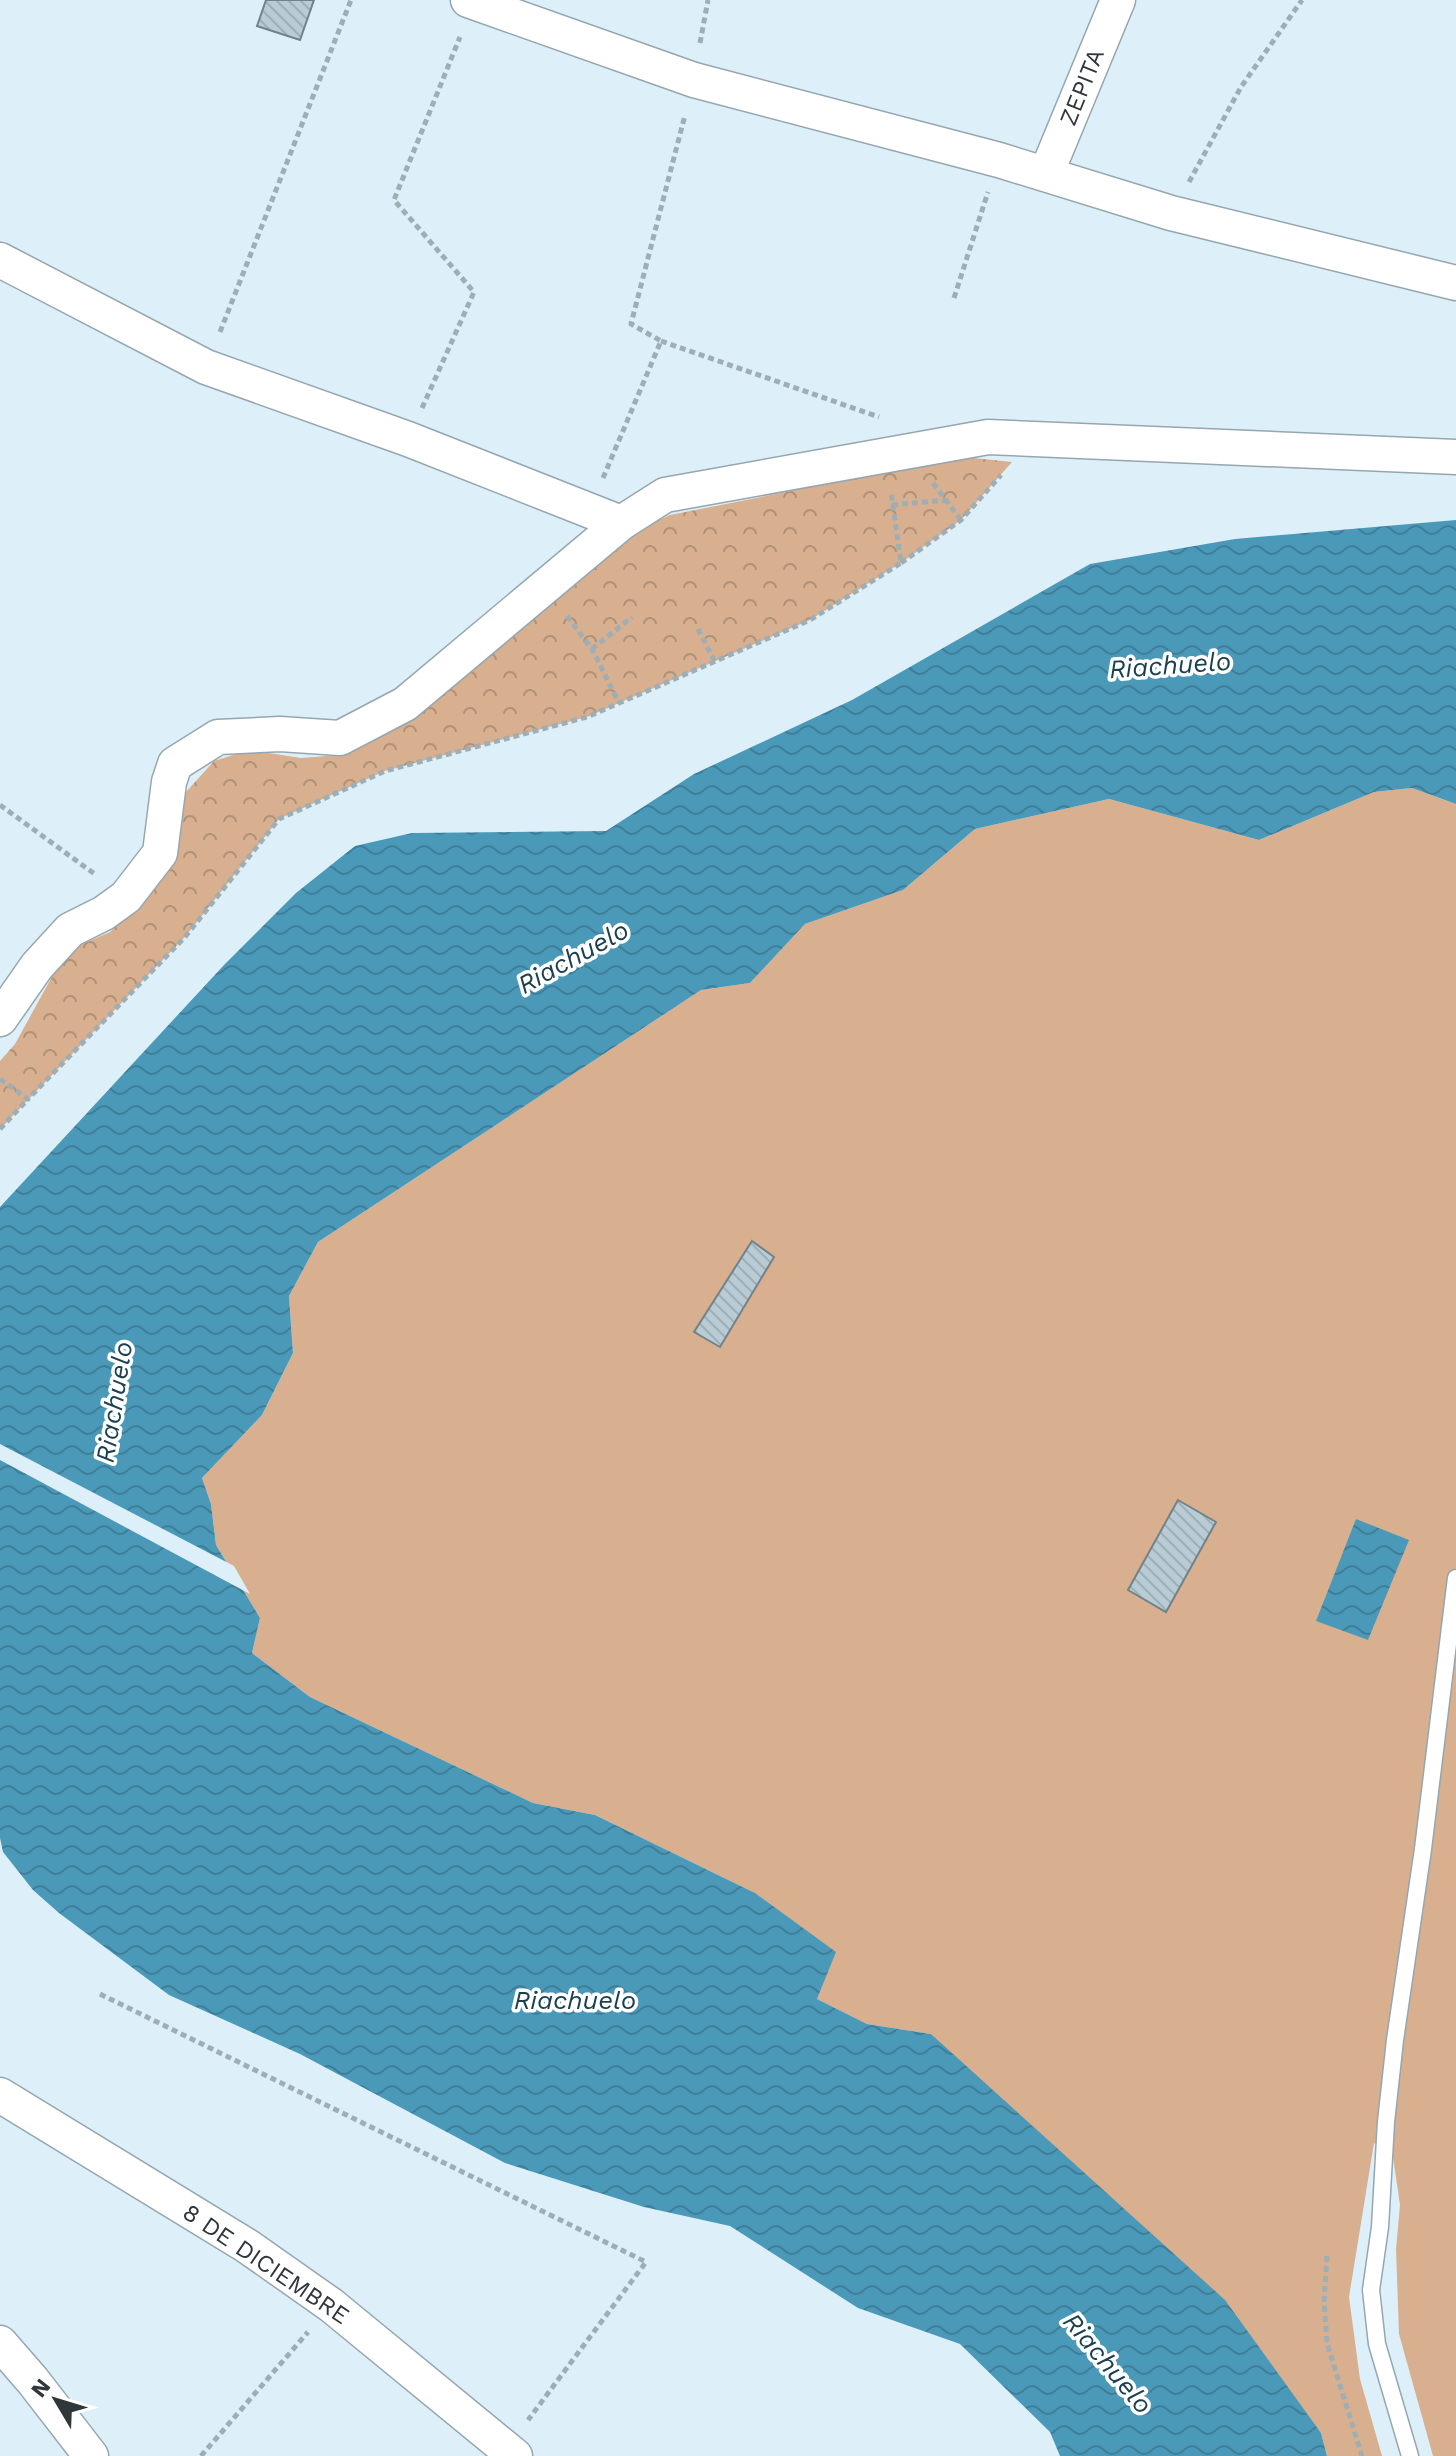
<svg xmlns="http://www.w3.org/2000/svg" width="1456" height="2456" viewBox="0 0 1456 2456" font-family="'Work Sans',sans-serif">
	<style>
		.grass { fill: #d8b08f }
		.park { fill: url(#park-crowns) }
		.water { fill: url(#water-waves) }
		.pier { fill: #ddf0f9 }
		.building { fill: url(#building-back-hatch); stroke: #72828a; stroke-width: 2 }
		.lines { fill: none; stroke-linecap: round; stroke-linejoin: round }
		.service-casing { stroke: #95a6af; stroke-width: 19 }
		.minor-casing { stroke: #95a6af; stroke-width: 37 }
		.path { stroke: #9faeb5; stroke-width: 5; stroke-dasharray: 6 4; stroke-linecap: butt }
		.service { stroke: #fff; stroke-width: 16 }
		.minor { stroke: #fff; stroke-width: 34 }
		.labels { text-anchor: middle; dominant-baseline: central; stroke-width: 7; stroke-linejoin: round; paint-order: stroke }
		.street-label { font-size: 24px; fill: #30373b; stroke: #fff }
		.water-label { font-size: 26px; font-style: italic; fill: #1d404f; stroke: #fff }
	</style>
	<defs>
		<pattern id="park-crowns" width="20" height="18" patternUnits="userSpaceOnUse" patternTransform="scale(2)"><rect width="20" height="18" fill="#d8b08f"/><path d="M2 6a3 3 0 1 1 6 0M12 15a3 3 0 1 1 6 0" fill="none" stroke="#b09076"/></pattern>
		<pattern id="water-waves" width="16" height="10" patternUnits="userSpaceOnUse" patternTransform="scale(2)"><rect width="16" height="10" fill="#4b99b9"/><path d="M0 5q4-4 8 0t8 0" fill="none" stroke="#3f7e98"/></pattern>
		<pattern id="building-back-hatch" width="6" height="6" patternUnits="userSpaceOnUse" patternTransform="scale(2)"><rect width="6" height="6" fill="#b9cbd4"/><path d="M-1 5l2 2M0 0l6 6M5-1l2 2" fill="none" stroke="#9fafb7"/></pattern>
	</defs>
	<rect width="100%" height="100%" fill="#ddf0f9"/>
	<!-- grass -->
	<polygon class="grass" points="1412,788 1456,804 1456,2456 1433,2456 1399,2334 1396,2249 1400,2205 1393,2157 1374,2143 1349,2297 1360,2379 1382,2456 1327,2456 1321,2433 931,2034 867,2024 817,1999 835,1952 755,1893 595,1815 533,1803 310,1697 252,1653 260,1618 216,1545 211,1504 202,1478 262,1415 293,1353 289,1296 318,1242 701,990 750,983 805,924 903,890 975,829 1109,799 1259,840 1374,792"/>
	<!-- park -->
	<polygon class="park" points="964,457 1012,462 961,520 901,563 810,620 587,717 385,771 279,819 185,937 0,1129 0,1061 15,1044 60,962 76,947 110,932 148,895 176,835 185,793 214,761 249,750 301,758 340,755 412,719 538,610 646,526 670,515"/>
	<!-- water -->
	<g class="water">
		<polygon points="1456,520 1456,804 1412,788 1374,792 1259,840 1109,799 975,829 903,890 805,924 750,983 701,990 318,1242 289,1296 293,1353 262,1415 202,1478 211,1504 216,1545 260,1618 252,1653 310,1697 533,1803 595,1815 755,1893 836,1952 817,1999 867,2024 931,2034 1225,2300 1321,2433 1327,2456 1060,2456 1050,2432 960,2344 858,2308 730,2226 644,2207 505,2163 300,2054 169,1995 59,1913 33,1890 3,1852 0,1838 0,1207 224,965 296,893 355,846 412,833 606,831 694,774 852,700 1090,564 1235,539"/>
		<polygon points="1356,1519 1409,1540 1368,1640 1316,1621"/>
	</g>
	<!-- pier -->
	<polygon class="pier" points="0,1444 234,1566 250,1594 0,1460"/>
	<!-- building -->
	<g class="building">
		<polygon points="266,0 314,0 300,40 257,26"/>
		<polygon points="752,1241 774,1257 720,1347 694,1332"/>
		<polygon points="1178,1500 1216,1522 1166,1612 1128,1590"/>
	</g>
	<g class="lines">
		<!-- service casing -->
		<g class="service-casing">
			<polyline id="service" points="1410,2456 1377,2344 1371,2290 1380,2227 1386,2122 1395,2040 1423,1849 1456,1578"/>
		</g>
		<!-- minor casing -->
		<g class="minor-casing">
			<g id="minor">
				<polyline points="468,0 694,80 999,160 1171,213 1456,283"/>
				<polyline points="1046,174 1118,0"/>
				<polyline points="0,260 206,367 408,439 621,523"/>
				<polyline points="0,1019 37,966 70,930 104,913 126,897 160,853 169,782 175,764 218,737 280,734 340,738 405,704 621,523 665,495 988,437 1456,457"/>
				<polyline points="0,2095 247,2246 331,2305 515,2456"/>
				<polyline points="0,2343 33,2381 91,2456"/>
			</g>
		</g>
		<!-- path -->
		<g class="path">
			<polyline points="700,43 708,0"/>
			<polyline points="1189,182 1241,87 1302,0"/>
			<polyline points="954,298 988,192"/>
			<polyline points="220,332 351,0"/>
			<polyline points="661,341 879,417"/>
			<polyline points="422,408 474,292 394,200 460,37"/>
			<polyline points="603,478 661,341 631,324 685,115"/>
			<polyline points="933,483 961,520"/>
			<polyline points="892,505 946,500"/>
			<polyline points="901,563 961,520 1001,475"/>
			<polyline points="567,616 592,649 619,703"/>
			<polyline points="698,629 715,662"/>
			<polyline points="592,649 632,617"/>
			<polyline points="0,805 96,875"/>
			<polyline points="0,1079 28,1099 185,937 279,819 385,771 587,717 810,620 901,563 891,492"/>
			<polyline points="0,1129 28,1099"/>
			<polyline points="100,1994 646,2262 528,2420"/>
			<polyline points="1327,2256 1324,2301 1327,2343 1362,2456"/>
			<polyline points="201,2456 308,2332"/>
		</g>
		<!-- service -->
		<use href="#service" class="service"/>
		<!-- minor -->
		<use href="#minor" class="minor"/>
	</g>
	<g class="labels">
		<!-- street labels -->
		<g class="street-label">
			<text transform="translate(1082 87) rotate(-68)">ZEPITA</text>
			<text transform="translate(266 2264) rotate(34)">8 DE DICIEMBRE</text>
		</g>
		<!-- water labels -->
		<g class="water-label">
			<text transform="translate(1170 665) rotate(-4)">Riachuelo</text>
			<text transform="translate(573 957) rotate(-29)">Riachuelo</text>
			<text transform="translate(114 1402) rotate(-81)">Riachuelo</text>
			<text x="575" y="2000">Riachuelo</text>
			<text transform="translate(1108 2363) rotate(50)">Riachuelo</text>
		</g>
	</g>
	<!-- north arrow -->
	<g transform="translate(56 2400) rotate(308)" stroke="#ffffff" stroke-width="6" paint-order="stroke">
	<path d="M0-6L14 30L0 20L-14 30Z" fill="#30373b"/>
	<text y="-12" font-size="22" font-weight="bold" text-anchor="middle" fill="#30373b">N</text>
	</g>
</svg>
